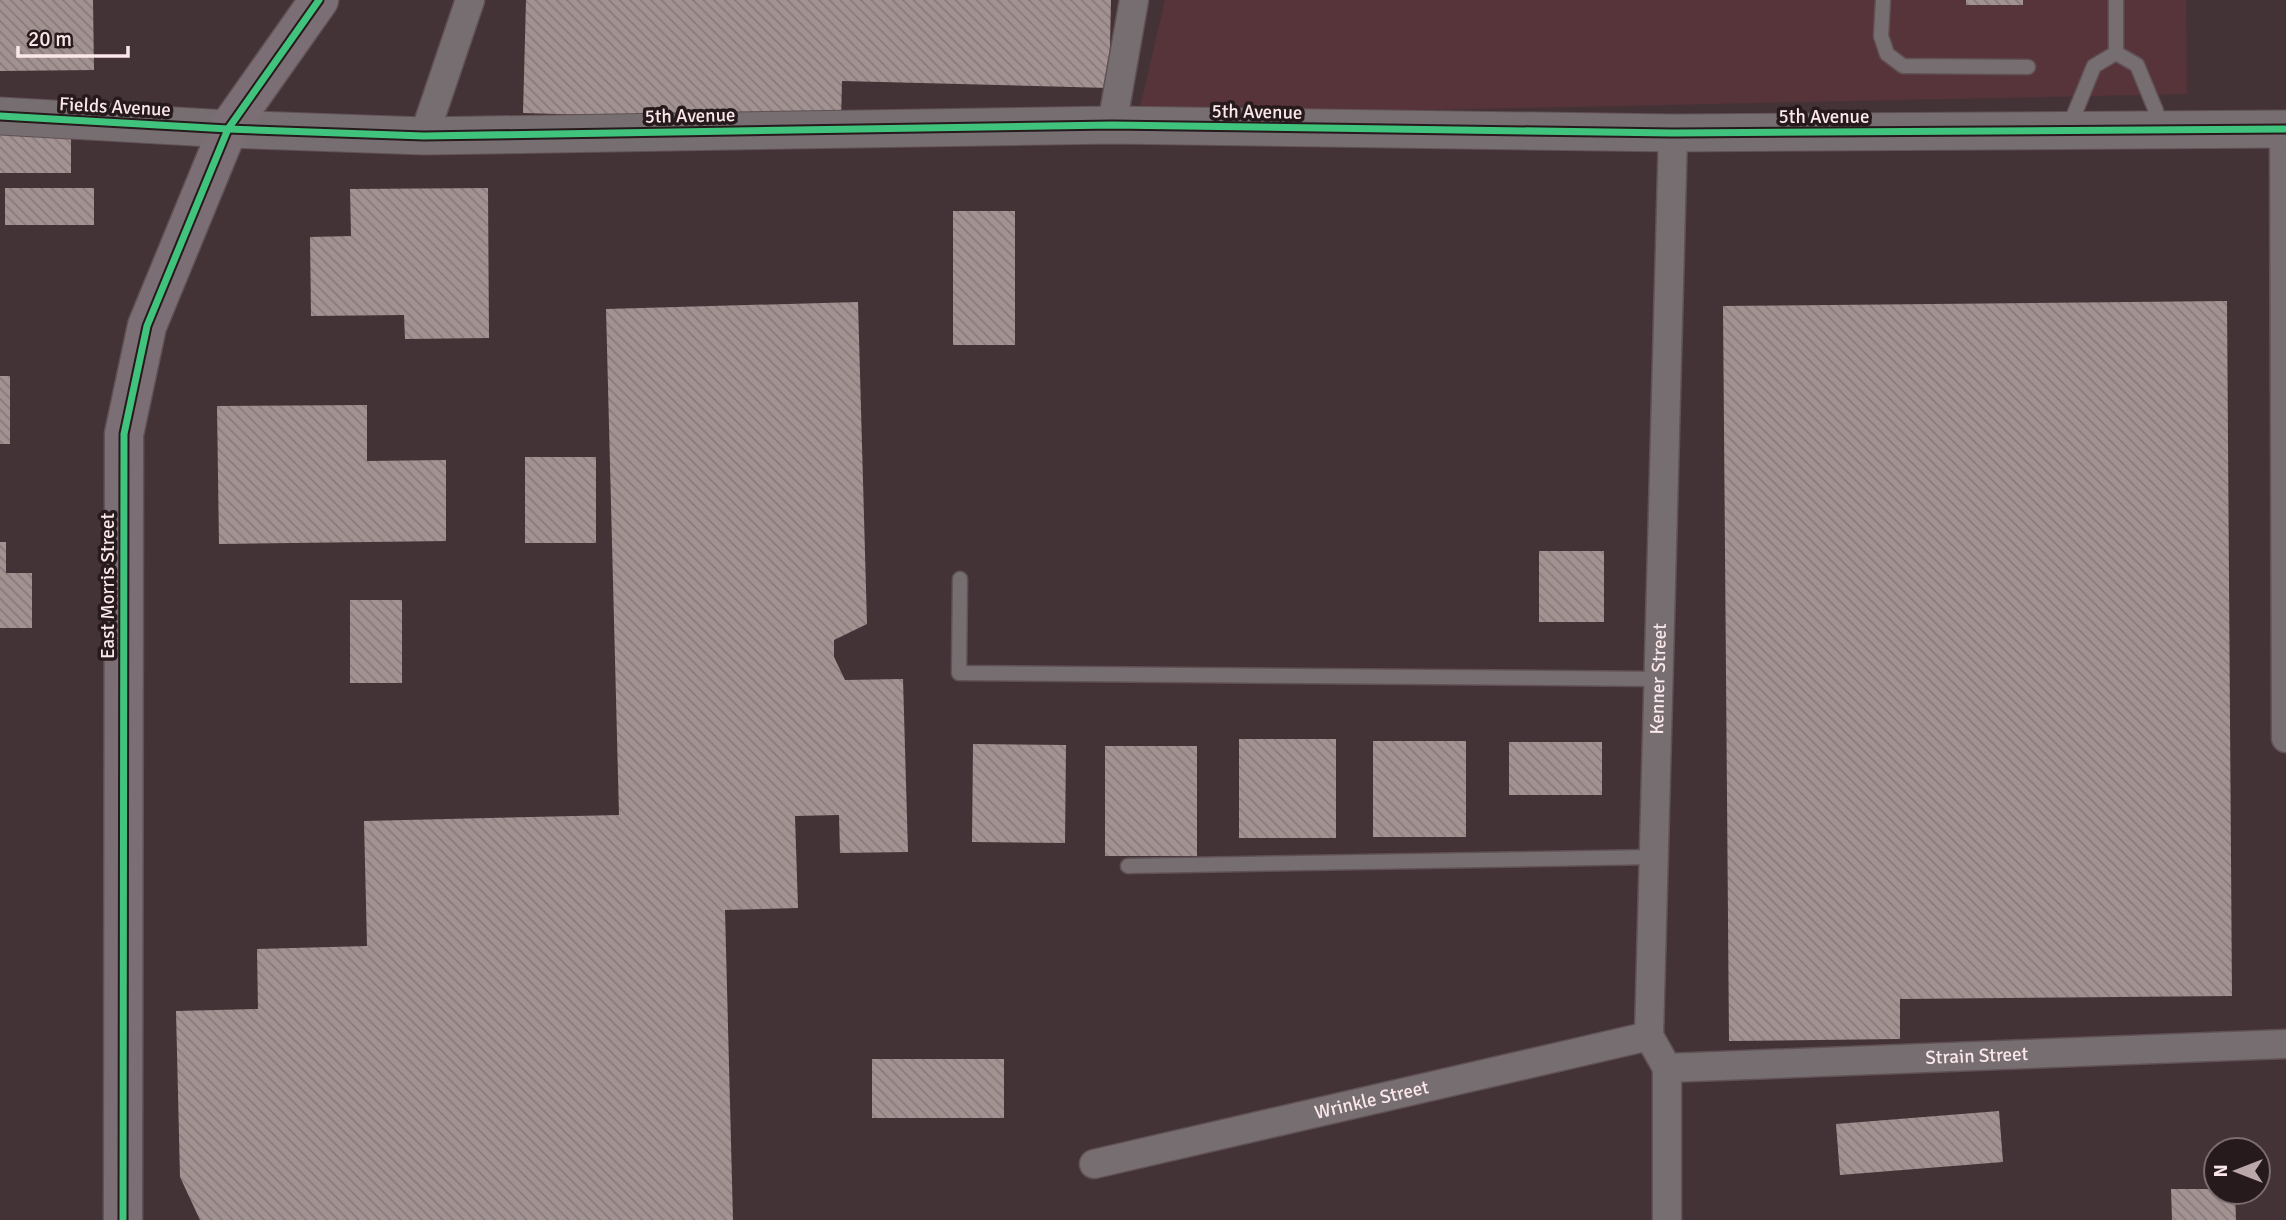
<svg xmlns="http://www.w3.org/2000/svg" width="2286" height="1220" viewBox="0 0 2286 1220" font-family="Signika,sans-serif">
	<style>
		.built { fill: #57343a }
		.building { fill: url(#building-back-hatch) }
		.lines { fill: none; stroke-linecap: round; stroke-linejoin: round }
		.service-casing { stroke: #605154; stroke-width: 17 }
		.minor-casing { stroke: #605154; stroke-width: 31 }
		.tertiary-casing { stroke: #605154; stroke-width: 39 }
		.secondary-casing { stroke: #605154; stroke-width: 41 }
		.service { stroke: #776e72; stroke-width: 14 }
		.minor { stroke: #776e72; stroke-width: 28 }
		.tertiary { stroke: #776e72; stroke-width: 37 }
		.secondary { stroke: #7b6f75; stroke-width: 38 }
		.cycleway-casing { stroke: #271a1c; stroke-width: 11 }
		.cycleway { stroke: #40c37c; stroke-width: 7 }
		.labels { text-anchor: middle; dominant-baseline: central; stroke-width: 7; stroke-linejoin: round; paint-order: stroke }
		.street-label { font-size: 19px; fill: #fbe7ea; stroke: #271a1c }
	</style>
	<defs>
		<pattern id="building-back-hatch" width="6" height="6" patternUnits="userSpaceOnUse" patternTransform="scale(1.75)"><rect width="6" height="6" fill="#a29291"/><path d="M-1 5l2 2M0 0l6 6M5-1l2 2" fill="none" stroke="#887b7a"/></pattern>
	</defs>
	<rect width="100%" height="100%" fill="#443336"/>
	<!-- built -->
	<polygon class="built" points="1165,0 2186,0 2187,94 1138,116"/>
	<!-- building -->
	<g class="building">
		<polygon points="0,0 93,0 94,70 0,71"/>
		<polygon points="526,0 1111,0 1109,88 842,81 841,122 523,113"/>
		<rect x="1966" y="0" width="57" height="5"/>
		<rect x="0" y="111" width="71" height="62"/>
		<rect x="5" y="188" width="89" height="37"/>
		<polygon points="488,188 489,338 405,339 404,315 311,316 310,237 351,236 350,189"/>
		<rect x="953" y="211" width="62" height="134"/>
		<polygon points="2227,301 2232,996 1900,999 1900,1039 1729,1041 1723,306"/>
		<polygon points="858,302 867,624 834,640 834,657 845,680 903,679 908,852 840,853 839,815 795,816 798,908 725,910 733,1220 200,1220 180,1177 176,1011 258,1009 257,949 367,946 364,821 619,815 606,309"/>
		<rect x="0" y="376" width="10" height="68"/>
		<polygon points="367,405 367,461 446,460 446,541 219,544 217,406"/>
		<rect x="525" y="457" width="71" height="86"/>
		<polygon points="0,542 6,542 6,573 32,573 32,628 0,628"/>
		<rect x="1539" y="551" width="65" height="71"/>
		<rect x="350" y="600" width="52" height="83"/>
		<rect x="1239" y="739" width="97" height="99"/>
		<rect x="1373" y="741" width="93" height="96"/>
		<rect x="1509" y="742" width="93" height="53"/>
		<polygon points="973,744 1066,745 1065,843 972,842"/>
		<rect x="1105" y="746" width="92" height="110"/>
		<rect x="872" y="1059" width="132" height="59"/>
		<polygon points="1999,1111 2003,1162 1840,1175 1836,1124"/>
		<polygon points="2171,1189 2216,1189 2216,1192 2235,1192 2236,1220 2172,1220"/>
	</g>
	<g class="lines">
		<!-- service casing -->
		<g class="service-casing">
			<g id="service">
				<polyline points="1883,0 1881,36 1887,54 1903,66 2028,67"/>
				<polyline points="2116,0 2116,53"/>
				<polyline points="2116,53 2137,65 2156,111 2158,127"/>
				<polyline points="2073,130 2074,115 2094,66 2116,53"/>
				<polyline points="960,579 959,673 1659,679"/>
				<polyline points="1128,866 1654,857"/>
			</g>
		</g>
		<!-- minor casing -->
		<g class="minor-casing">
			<g id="minor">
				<polyline points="1112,125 1134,0"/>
				<polyline points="2284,129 2286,738"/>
				<polyline points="424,136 470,0"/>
				<path id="s1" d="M 1667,1068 L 2286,1044"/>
				<path id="s2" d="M 1094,1164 L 1649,1036"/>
				<path id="s3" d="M 1667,1220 L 1667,1068 L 1649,1036 L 1673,133"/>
			</g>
		</g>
		<!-- tertiary casing -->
		<g class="tertiary-casing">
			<polyline id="tertiary" points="0,116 228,129 424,136 1112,125 1673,133 2286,129"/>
		</g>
		<!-- secondary casing -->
		<g class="secondary-casing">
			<polyline id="secondary" points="123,1220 124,434 147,326 228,129 319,0"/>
		</g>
		<!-- service -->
		<use href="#service" class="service"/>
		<!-- minor -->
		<use href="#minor" class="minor"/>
		<!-- tertiary -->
		<use href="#tertiary" class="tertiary"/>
		<!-- secondary -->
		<use href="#secondary" class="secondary"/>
		<!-- cycleway casing -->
		<g class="cycleway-casing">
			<g id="cycleway">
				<polyline points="0,116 228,129 424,136 1112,125 1673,133 2286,129"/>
				<polyline points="123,1220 124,434 147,326 228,129 319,0"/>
			</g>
		</g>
		<!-- cycleway -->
		<use href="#cycleway" class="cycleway"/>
	</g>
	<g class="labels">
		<!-- street labels -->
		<g class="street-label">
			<text transform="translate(115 107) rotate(3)">Fields Avenue</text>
			<text transform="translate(1257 112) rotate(1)">5th Avenue</text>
			<text transform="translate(690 116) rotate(-1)">5th Avenue</text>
			<text x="1824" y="117">5th Avenue</text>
			<text transform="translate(108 586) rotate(-90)">East Morris Street</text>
			<text stroke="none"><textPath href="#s3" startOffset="546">Kenner Street</textPath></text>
			<text stroke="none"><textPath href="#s1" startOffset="310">Strain Street</textPath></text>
			<text stroke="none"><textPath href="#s2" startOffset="285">Wrinkle Street</textPath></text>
		</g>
	</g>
	<!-- north arrow -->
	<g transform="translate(2237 1171) rotate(270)"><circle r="33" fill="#271a1c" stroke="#7c6c6e" stroke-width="2"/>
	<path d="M0-5L12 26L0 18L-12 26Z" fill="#bba8ab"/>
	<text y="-10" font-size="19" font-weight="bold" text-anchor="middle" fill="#fbe7ea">N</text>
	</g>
	<!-- scale -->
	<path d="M18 46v10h110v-10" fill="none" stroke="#fbe7ea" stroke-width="3.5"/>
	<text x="28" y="46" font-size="21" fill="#fbe7ea" stroke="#271a1c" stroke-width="5" paint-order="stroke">20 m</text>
</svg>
